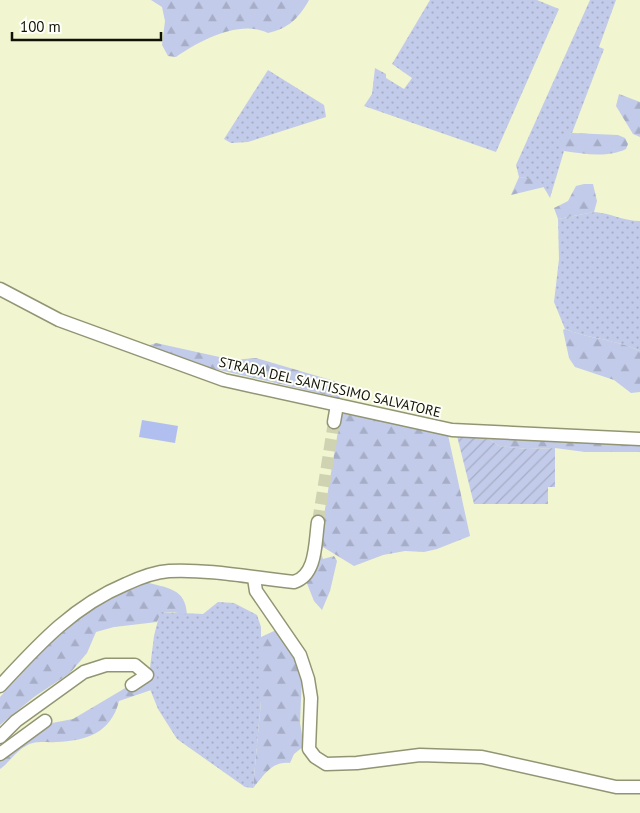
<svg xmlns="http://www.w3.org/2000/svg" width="640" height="813" viewBox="0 0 640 813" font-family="'PT Sans',sans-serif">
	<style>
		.grass { fill: url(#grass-dots) }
		.forest { fill: url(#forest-firs) }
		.garden { fill: url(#garden-furrows) }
		.water { fill: #b0bff0 }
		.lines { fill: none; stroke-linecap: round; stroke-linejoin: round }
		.minor-tunnel { stroke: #d0d3b2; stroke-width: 12; stroke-dasharray: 12 6; stroke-linecap: butt }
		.minor-casing { stroke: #929573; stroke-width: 15 }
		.minor { stroke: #fff; stroke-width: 12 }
		.labels { text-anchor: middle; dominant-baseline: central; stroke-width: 4; stroke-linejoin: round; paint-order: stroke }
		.street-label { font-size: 14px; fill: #121307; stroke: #fefff8 }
	</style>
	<defs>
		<pattern id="grass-dots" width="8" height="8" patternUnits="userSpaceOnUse" patternTransform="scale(1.25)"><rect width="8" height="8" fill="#c2cbe9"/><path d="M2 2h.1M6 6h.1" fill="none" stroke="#a6adc6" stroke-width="1.8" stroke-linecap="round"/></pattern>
		<pattern id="forest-firs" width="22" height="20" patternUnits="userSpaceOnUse" patternTransform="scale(1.25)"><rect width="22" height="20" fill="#c2cbe9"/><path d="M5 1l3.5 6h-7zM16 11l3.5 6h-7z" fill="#a6adc6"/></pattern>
		<pattern id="garden-furrows" width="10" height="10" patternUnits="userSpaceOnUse" patternTransform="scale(1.25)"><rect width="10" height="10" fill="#c2cbe9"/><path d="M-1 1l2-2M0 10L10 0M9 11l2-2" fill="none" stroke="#a6adc6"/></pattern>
	</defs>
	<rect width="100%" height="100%" fill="#f1f5d0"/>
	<!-- grass -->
	<g class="grass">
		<polygon points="430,0 537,0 559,9 496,152 364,106 372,94 375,68 386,74 386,78 404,89 412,78 392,64"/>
		<path d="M 590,0 L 616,0 L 599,47 L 604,49 L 572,133 L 562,137 L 560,144 L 564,151 L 550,198 C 541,181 538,179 519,177 L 516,165 Z"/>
		<polygon points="268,70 324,105 326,117 248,142 231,143 224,139"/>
		<path d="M 594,212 C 610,213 624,221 640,221 L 640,351 C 616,339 589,339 565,329 L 554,302 L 559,259 L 558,219 Z"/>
		<polygon points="218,602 234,603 257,615 261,627 261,701 253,788 245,787 177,739 158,709 148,684 154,636 160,612 203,614"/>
	</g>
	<!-- forest -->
	<g class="forest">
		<path d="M 151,0 L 309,0 C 298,19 289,28 268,33 C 240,19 199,41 176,57 L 168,56 L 162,45 L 165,21 L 162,7 Z"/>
		<polygon points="619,94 640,102 640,137 633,134 616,106"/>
		<path d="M 572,133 L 618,135 L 625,138 L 628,144 L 626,149 C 608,158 584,154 564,151 L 559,144 L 562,136 Z"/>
		<polygon points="519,177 536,179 544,187 511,195"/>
		<polygon points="584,184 593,184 597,201 594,212 558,219 554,208 568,201 576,186"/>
		<path d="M 565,329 C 589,339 616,339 640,351 L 640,392 L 631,393 L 614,380 L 575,367 L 569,358 L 563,330 Z"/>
		<polygon points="156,343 233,360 256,358 341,383 340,398 202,366 147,346"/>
		<polygon points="341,413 448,435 470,536 437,549 424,552 405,551 383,555 354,566 323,547 321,553 323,559 334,556 337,561 330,591 322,610 314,601 306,581 319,545"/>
		<polygon points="486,437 640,441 640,452 585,452 555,448 528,449 499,446"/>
		<path d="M 145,582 C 167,588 186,588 187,615 L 173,612 L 161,612 L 157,622 L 114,627 L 96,632 L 87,653 L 70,673 L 34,697 L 0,725 L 0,697 L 76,614 L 100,599 Z"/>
		<path d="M 281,630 L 297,650 L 302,676 L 300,723 L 304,746 L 294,754 L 290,763 C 271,761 264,776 253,788 L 261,701 L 261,637 L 274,631 Z"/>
		<path d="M 149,677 L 157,677 L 154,689 L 119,701 C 111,733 86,741 56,742 C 46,743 35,740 26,746 C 16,751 9,763 0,769 L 0,756 L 39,730 L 52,723 L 73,719 L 127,687 Z"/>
	</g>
	<!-- garden -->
	<polygon class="garden" points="457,436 486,437 499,446 528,449 555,448 555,487 548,487 548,504 474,504"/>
	<!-- water -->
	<polygon class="water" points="142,420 178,426 175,443 139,437"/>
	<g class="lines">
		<!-- minor-tunnel -->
		<polyline class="minor-tunnel" points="318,522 334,422"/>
		<!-- minor casing -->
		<g class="minor-casing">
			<g id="minor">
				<polyline points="0,289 59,320 224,380 452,430 640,439"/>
				<polyline points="334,422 337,405"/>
				<polyline points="254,578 256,591 300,655 308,679 311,698 309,749 315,757 326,764 357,763 420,755 482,757 616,787 640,787"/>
				<path d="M 0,686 C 38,645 73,606 126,584 C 139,578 154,572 169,571 C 210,569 254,578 294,582 C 317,575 315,542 318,522"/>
				<polyline points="0,737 16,721 84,672 106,665 135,665 147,675 132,685"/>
				<polyline points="0,754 45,721"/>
			</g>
		</g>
		<!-- minor -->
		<use href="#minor" class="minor"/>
	</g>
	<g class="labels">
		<!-- street labels -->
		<g class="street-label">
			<text transform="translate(330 387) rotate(13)">STRADA DEL SANTISSIMO SALVATORE</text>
		</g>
	</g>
	<!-- scale -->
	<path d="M12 32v8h149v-8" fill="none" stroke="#121307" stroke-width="2.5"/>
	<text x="20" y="32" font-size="15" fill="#121307" stroke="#fefff8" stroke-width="4" paint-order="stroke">100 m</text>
</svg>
